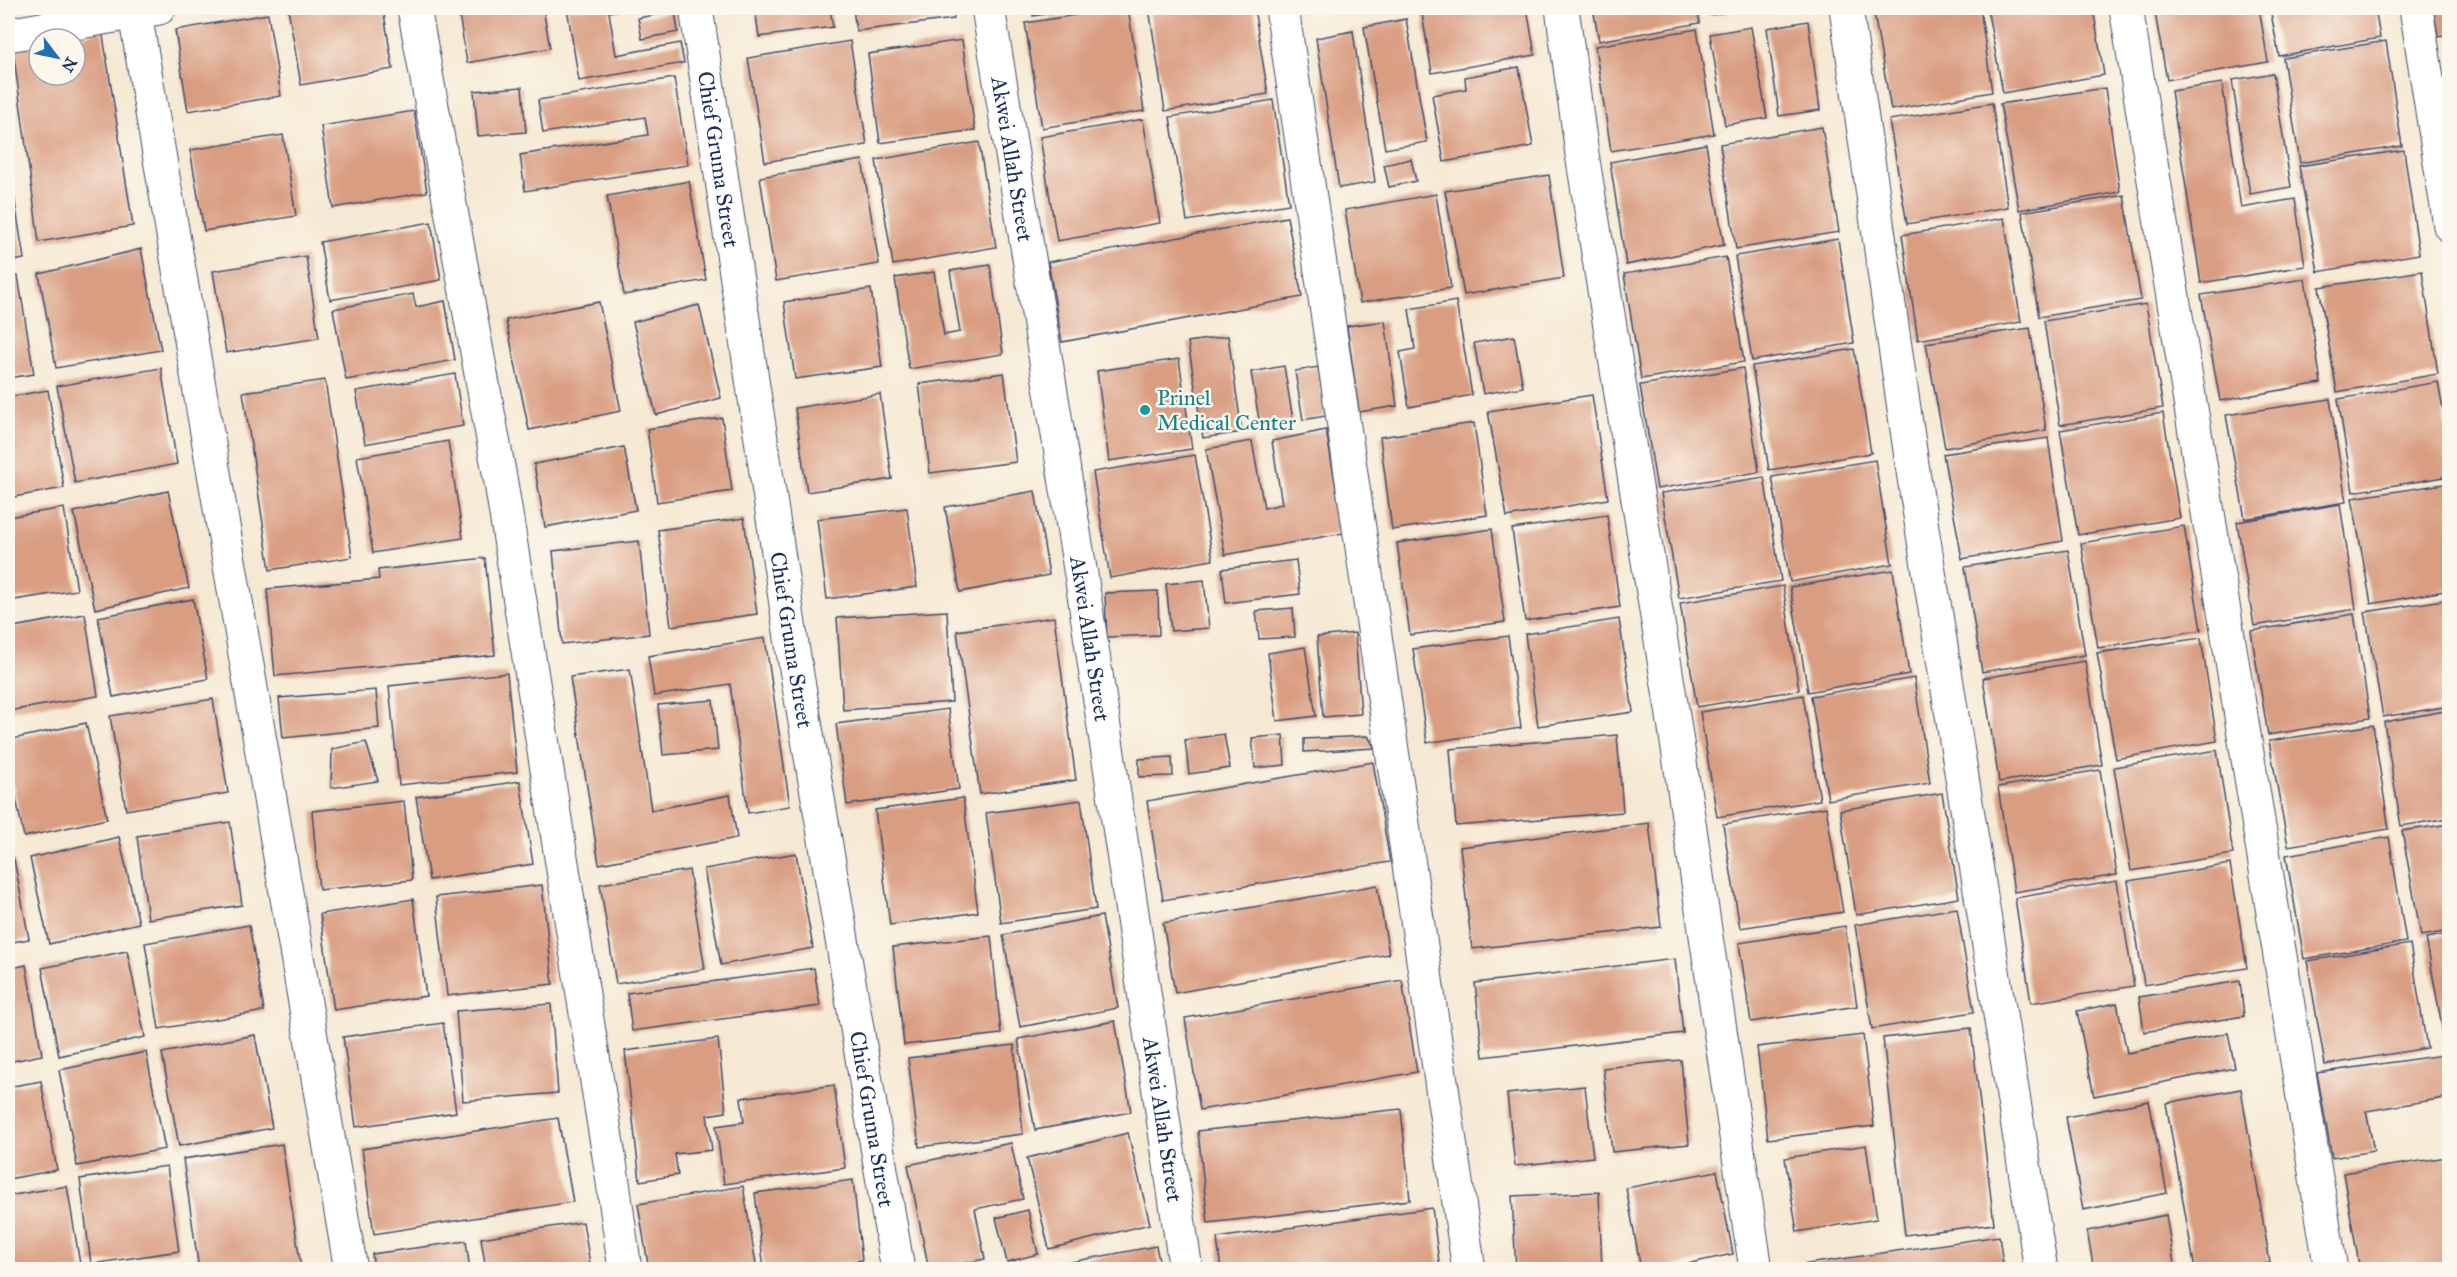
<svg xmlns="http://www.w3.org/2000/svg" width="2457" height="1277" viewBox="0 0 2457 1277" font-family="'IM FELL Great Primer',serif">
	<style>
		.building { fill: #d99d81 }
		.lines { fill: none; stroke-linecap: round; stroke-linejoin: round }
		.minor-casing { stroke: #3c4b70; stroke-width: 35 }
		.minor { stroke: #fff; stroke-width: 33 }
		.culture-dot { fill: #0f9aa8; stroke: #fbf7ec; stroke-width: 2 }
		.labels { text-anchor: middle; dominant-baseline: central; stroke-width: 5; stroke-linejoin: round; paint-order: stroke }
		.street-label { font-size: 22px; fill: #1b2f5e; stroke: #fbf7ec }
		.culture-label { font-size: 22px; fill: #0d838f; stroke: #fbf7ec; text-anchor: start }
	</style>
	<rect width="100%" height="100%" fill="#fbf7ec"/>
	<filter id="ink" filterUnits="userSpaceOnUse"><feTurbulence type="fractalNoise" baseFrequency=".0167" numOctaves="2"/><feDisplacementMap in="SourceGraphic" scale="12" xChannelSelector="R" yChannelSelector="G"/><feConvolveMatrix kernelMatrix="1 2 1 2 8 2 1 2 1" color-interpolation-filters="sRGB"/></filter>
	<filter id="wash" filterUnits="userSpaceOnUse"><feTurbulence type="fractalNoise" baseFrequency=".008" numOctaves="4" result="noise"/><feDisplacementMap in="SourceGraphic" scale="24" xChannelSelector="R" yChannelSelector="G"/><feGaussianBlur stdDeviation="1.35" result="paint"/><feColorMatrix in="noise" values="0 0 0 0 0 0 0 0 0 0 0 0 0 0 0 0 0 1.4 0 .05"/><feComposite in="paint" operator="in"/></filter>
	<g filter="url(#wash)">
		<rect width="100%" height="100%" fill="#f6e9d3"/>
		<g id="blocks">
			<!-- building -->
			<g class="building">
				<polygon points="288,8 383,8 393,69 301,85"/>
				<polygon points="458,8 543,8 550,48 467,63"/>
				<polygon points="567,8 629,8 609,12 616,55 680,43 684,63 579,81"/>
				<polygon points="755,8 830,8 833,27 759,37"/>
				<polygon points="853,8 953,8 954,19 856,31"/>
				<polygon points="1032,8 1080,8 1080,9 1033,16"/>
				<polygon points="1121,8 1128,8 1144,111 1042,128 1025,23"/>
				<polygon points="1149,8 1254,8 1268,94 1165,111"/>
				<polygon points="1421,8 1527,8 1535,55 1432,73"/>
				<polygon points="1593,8 1697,8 1700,23 1599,41"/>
				<polygon points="1708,8 1745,8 1745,9 1710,15"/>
				<polygon points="1873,8 1980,8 1992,92 1891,110"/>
				<polygon points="1987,8 2093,8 2104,75 2003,93"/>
				<polygon points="2154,8 2259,8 2268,62 2167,80"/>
				<polygon points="2270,8 2375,8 2380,38 2279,56"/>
				<polygon points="2433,8 2450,8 2450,34 2438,36"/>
				<polygon points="675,11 678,32 642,39 638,18"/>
				<polygon points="268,14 281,96 188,111 175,30"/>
				<polygon points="1406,19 1427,142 1385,149 1364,27"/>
				<polygon points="1808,21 1820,110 1779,116 1767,28"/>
				<polygon points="1751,27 1767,118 1725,125 1710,34"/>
				<polygon points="102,29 133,226 39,242 12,43 39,39 39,75 75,75 75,39"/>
				<polygon points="1697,29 1714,134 1611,151 1595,46"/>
				<polygon points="1353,31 1375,182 1339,188 1316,38"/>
				<polygon points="962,40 975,130 880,143 868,54"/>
				<polygon points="850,41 867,145 765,162 748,58"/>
				<polygon points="2386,41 2402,146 2300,163 2283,58"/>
				<polygon points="1519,67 1533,146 1444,162 1432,95 1466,89 1465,77"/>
				<polygon points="2273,73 2291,187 2250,194 2232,80"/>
				<polygon points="674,78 688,165 525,191 520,155 648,135 645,117 543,133 538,100"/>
				<polygon points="2222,83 2241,208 2295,199 2305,266 2201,283 2171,91"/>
				<polygon points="522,87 526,132 478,136 474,91"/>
				<polygon points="2105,88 2120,192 2019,210 2000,104"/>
				<polygon points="1273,100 1289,204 1187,221 1170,117"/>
				<polygon points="1992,103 2008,207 1907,224 1889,120"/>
				<polygon points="414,111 427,192 333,208 321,126"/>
				<polygon points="1143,119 1160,223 1057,241 1040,137"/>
				<polygon points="1822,127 1839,232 1736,249 1720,144"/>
				<polygon points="283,135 296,216 204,231 190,150"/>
				<polygon points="979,142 996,247 893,265 876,160"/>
				<polygon points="1706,144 1724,245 1626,265 1610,162"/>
				<polygon points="2404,150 2419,254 2318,272 2299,166"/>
				<polygon points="1411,159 1416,181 1389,187 1384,165"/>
				<polygon points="862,160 879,264 776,281 760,177"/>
				<polygon points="1549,175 1564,278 1464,295 1445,191"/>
				<polygon points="11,177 24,259 8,262 8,178"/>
				<polygon points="689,181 706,280 624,295 607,196"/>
				<polygon points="1436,194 1451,288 1360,303 1345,210"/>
				<polygon points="2124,195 2141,300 2039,317 2022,212"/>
				<polygon points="1287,217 1302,297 1062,342 1048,262"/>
				<polygon points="2004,218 2021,322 1918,340 1902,235"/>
				<polygon points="431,222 441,280 330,300 320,242"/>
				<polygon points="1838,239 1854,343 1752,361 1735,256"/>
				<polygon points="141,249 161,350 56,368 39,274"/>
				<polygon points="306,256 319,338 226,353 213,271"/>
				<polygon points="1726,257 1744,362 1641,379 1624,274"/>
				<polygon points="990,265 1003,354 909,369 895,278 934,272 944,335 960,332 950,271"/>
				<polygon points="2422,271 2438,374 2337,392 2319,287"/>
				<polygon points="18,276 34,374 8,378 8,278"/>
				<polygon points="2305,279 2321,383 2220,401 2201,295"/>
				<polygon points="871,289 882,367 795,379 784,302"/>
				<polygon points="413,294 416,307 445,301 455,360 346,380 333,309"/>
				<polygon points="1456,301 1472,395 1409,407 1400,352 1415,349 1409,309"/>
				<polygon points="599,302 621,411 529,430 506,320"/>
				<polygon points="2146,304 2163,408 2060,425 2044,321"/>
				<polygon points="699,305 721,398 656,415 633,322"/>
				<polygon points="1385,321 1397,406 1359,412 1347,326"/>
				<polygon points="2030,328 2046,430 1945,448 1926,343"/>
				<polygon points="1228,336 1242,432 1203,438 1188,342"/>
				<polygon points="1514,336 1523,387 1483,394 1474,343"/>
				<polygon points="1854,349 1871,453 1769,470 1752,366"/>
				<polygon points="1179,359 1192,449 1109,461 1097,371"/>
				<polygon points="1284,366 1293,420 1260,426 1251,372"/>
				<polygon points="1318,367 1326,416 1303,420 1295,371"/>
				<polygon points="161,368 177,464 75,483 57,386"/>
				<polygon points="1743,368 1759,472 1657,489 1640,385"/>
				<polygon points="1004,373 1016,462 930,473 919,384"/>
				<polygon points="455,374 463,426 365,444 356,391"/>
				<polygon points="325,380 352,557 270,570 243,392"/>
				<polygon points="2438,382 2450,447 2450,476 2353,492 2338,399"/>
				<polygon points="48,390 64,488 8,498 8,397"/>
				<polygon points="880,394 892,479 807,492 795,408"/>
				<polygon points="1592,395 1608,499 1507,517 1488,411"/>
				<polygon points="2330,399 2346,502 2245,519 2226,415"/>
				<polygon points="2163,413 2180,518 2078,535 2060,430"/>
				<polygon points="722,418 732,491 657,502 647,429"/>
				<polygon points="1474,423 1487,515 1392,530 1380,437"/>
				<polygon points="1326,430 1344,533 1225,555 1206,449 1252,441 1264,508 1282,504 1272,441"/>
				<polygon points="2048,438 2063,541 1962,559 1943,454"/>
				<polygon points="448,441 463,538 373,553 357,457"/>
				<polygon points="624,447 636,510 545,527 534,464"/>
				<polygon points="1195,455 1213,560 1110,578 1093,472"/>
				<polygon points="1875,460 1892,564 1790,582 1772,477"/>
				<polygon points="1764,477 1781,581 1679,598 1661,493"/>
				<polygon points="2450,483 2450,590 2371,604 2352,498"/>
				<polygon points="168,491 189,588 95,609 74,512"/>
				<polygon points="1035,491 1049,575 960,592 945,507"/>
				<polygon points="2340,504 2356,609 2254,626 2237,522"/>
				<polygon points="64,508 77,590 8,601 8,517"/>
				<polygon points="907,508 917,587 827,599 817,519"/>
				<polygon points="1607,515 1620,607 1525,621 1512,529"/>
				<polygon points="744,518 757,614 671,626 658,530"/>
				<polygon points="2184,526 2201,630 2098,648 2081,543"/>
				<polygon points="1492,529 1505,622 1410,635 1397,543"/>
				<polygon points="639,541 649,634 562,644 553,551"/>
				<polygon points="2068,550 2085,655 1982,672 1965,567"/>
				<polygon points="485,558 495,655 275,676 267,589 379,579 378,570"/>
				<polygon points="1296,560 1300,594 1226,603 1222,569"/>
				<polygon points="1893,570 1909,674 1808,692 1790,587"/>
				<polygon points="1204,580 1209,628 1171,631 1166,584"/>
				<polygon points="1783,586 1799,690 1697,707 1680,603"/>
				<polygon points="1158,591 1159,635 1107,637 1105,593"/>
				<polygon points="193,599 208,679 113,697 98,617"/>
				<polygon points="2450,599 2450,706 2383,717 2365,612"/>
				<polygon points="1293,608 1295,637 1259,639 1256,611"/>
				<polygon points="947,611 952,702 843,710 837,618"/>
				<polygon points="85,614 98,696 8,711 8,628"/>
				<polygon points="2354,614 2370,718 2268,735 2251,631"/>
				<polygon points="1054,617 1076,780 980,794 957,631"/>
				<polygon points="1619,619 1633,712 1538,726 1525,634"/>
				<polygon points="1355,633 1361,714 1323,717 1317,637"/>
				<polygon points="1508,636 1521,728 1427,743 1413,649"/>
				<polygon points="765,638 790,806 748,813 730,684 654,696 648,656"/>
				<polygon points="2201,638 2217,741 2116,759 2097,653"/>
				<polygon points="1305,647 1316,716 1277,721 1268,653"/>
				<polygon points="2085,661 2102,765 1999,782 1983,678"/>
				<polygon points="630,669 651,810 730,795 737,838 599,864 570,677"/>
				<polygon points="507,673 517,772 399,785 389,686"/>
				<polygon points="1914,678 1930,783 1828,800 1811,696"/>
				<polygon points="376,690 379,728 283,738 279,698"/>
				<polygon points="1803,695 1820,800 1717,817 1700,712"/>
				<polygon points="213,699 228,793 126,810 110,716"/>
				<polygon points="713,700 718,750 663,755 658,705"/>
				<polygon points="948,709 959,789 847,805 836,724"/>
				<polygon points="2450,710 2450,818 2401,826 2384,722"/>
				<polygon points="86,723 107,819 24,837 8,760 8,740"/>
				<polygon points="2373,725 2389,829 2288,846 2269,741"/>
				<polygon points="1224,734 1230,768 1189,774 1185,740"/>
				<polygon points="1283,735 1285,765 1255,768 1252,738"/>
				<polygon points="1617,735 1623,812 1456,826 1450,749"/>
				<polygon points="1368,736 1375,748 1304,752 1304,739"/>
				<polygon points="366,742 378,781 331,788 332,749"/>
				<polygon points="2217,750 2233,854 2131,871 2114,767"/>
				<polygon points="1172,757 1173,776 1139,777 1139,759"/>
				<polygon points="1373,762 1390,862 1163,900 1147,801"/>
				<polygon points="2100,770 2117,875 2014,892 1998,787"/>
				<polygon points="520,781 533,864 429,880 416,797"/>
				<polygon points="1942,793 1959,898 1856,915 1840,810"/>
				<polygon points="963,798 978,912 890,925 875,810"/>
				<polygon points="1081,800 1096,909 1001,923 986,813"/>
				<polygon points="404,801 412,880 319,890 312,811"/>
				<polygon points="1826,807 1843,912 1740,928 1723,824"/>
				<polygon points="230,822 242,905 148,919 137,836"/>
				<polygon points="1649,823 1661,927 1472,949 1460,847"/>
				<polygon points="2450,824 2450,931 2421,936 2402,831"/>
				<polygon points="119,837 139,923 49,944 30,858"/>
				<polygon points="2389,837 2406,942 2304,959 2286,855"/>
				<polygon points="796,853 813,948 721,965 704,869"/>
				<polygon points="14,859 29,939 8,943 8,860"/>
				<polygon points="2230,864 2247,968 2144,985 2128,881"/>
				<polygon points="689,870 705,969 616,984 600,884"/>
				<polygon points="2117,881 2134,986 2031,1003 2015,898"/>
				<polygon points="542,885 553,984 447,996 436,897"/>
				<polygon points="1377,885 1389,954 1175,993 1163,923"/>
				<polygon points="413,899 426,996 334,1010 320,914"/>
				<polygon points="1957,908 1974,1012 1872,1029 1855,925"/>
				<polygon points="1102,916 1118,1008 1020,1027 1003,935"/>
				<polygon points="249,925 264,1011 159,1029 145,943"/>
				<polygon points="1845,926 1857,1006 1751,1022 1739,943"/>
				<polygon points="2450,934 2450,1042 2445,1043 2426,938"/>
				<polygon points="991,936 1001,1034 904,1045 893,947"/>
				<polygon points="2410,944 2427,1048 2325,1065 2307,961"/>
				<polygon points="127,951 145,1037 59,1056 42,968"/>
				<polygon points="1675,959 1683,1033 1483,1057 1475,983"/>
				<polygon points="26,965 42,1055 8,1062 8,969"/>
				<polygon points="814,968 820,1006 632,1031 627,993"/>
				<polygon points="1402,980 1417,1072 1200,1110 1185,1018"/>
				<polygon points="2240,981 2244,1016 2144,1032 2139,997"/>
				<polygon points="2117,1003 2127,1053 2228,1033 2235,1068 2094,1096 2077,1011"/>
				<polygon points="551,1004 558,1093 463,1101 456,1011"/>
				<polygon points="1115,1021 1131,1112 1035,1130 1018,1039"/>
				<polygon points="443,1023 456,1112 356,1127 343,1037"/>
				<polygon points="1971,1028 1994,1224 1905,1235 1883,1038"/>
				<polygon points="255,1035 272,1128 179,1146 162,1053"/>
				<polygon points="1863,1035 1874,1126 1768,1139 1757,1047"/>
				<polygon points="718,1039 726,1112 707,1115 712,1150 675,1154 678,1175 640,1181 625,1051"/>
				<polygon points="1014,1045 1023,1134 919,1147 908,1058"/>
				<polygon points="146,1052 165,1149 77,1166 59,1070"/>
				<polygon points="2450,1054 2450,1097 2366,1111 2374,1151 2332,1158 2317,1073"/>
				<polygon points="1681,1060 1689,1144 1612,1152 1603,1068"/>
				<polygon points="41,1081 57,1170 8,1179 8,1087"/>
				<polygon points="834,1085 845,1168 724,1184 716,1126 744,1122 741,1098"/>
				<polygon points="1585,1086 1593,1157 1515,1166 1507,1094"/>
				<polygon points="2241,1089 2270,1263 2234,1270 2195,1270 2166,1103"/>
				<polygon points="2149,1101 2167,1193 2083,1210 2066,1117"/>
				<polygon points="1401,1109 1410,1200 1208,1223 1198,1131"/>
				<polygon points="558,1118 573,1202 374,1234 362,1149"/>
				<polygon points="1128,1133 1150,1224 1049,1249 1027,1158"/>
				<polygon points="1011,1143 1023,1199 975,1209 985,1259 929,1270 908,1165"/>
				<polygon points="282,1144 301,1267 283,1270 199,1270 183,1159"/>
				<polygon points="1866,1145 1877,1219 1797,1232 1785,1158"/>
				<polygon points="2447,1157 2450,1160 2450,1263 2414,1270 2360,1270 2343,1173"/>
				<polygon points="167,1166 179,1251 91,1264 80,1179"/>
				<polygon points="1717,1171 1733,1254 1658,1270 1641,1270 1626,1188"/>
				<polygon points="853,1180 862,1260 792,1270 764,1270 755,1193"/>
				<polygon points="67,1186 81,1270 8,1270 8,1196"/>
				<polygon points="743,1186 757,1270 649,1270 638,1204"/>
				<polygon points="1599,1192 1602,1270 1516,1270 1512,1196"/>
				<polygon points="1432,1208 1440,1270 1221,1270 1217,1238"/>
				<polygon points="1028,1210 1038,1254 1007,1262 996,1218"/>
				<polygon points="2166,1215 2175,1270 2094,1270 2087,1231"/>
				<polygon points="583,1222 591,1270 486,1270 481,1238"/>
				<polygon points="1999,1236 2004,1270 1794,1270 1793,1266"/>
				<polygon points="466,1241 470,1270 374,1270 372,1254"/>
				<polygon points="1156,1246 1161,1270 1050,1270 1049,1266"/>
			</g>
		</g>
	</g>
	<g filter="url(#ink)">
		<use href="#blocks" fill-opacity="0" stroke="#3c4b70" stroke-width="1.5"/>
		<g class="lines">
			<!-- minor casing -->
			<g class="minor-casing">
				<g id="minor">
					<polyline points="134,8 351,1270"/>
					<polyline points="414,8 501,483 612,1175 625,1270"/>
					<path id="s1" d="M 696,8 L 793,651 L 898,1270"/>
					<path id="s2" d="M 988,8 L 1081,575 L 1186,1270"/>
					<polyline points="1282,8 1469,1270"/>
					<polyline points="1562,8 1582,154 1672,709 1756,1270"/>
					<polyline points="1846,8 1914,478 2041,1270"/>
					<polyline points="2126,8 2331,1270"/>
					<polyline points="2416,8 2450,226"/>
					<polyline points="8,35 159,8"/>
				</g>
			</g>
			<!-- minor -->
			<use href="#minor" class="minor"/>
		</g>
	</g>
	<!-- markers -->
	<circle class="culture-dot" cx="1145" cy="410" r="6"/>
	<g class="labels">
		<!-- street labels -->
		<g class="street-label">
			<text stroke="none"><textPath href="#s2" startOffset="153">Akwei Allah Street</textPath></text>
			<text stroke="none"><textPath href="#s1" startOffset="153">Chief Gruma Street</textPath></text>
			<text stroke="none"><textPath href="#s2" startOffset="639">Akwei Allah Street</textPath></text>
			<text stroke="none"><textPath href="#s1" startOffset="639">Chief Gruma Street</textPath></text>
			<text stroke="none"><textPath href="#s2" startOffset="1125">Akwei Allah Street</textPath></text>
			<text stroke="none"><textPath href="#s1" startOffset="1125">Chief Gruma Street</textPath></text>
		</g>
		<!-- culture labels -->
		<g class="culture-label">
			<text x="1157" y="397">Prinel<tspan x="1157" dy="25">Medical Center</tspan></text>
		</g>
	</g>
	<!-- margin -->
	<rect width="2457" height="1277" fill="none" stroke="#fbf7ec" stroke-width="30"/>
	<!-- north arrow -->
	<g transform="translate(57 57) rotate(122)"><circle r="28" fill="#fbf7ec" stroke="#a1a7b3" stroke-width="1.5"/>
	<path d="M0-4.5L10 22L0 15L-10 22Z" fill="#1f6fb2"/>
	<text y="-9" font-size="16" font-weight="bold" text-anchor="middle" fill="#1b2f5e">N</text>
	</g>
</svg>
